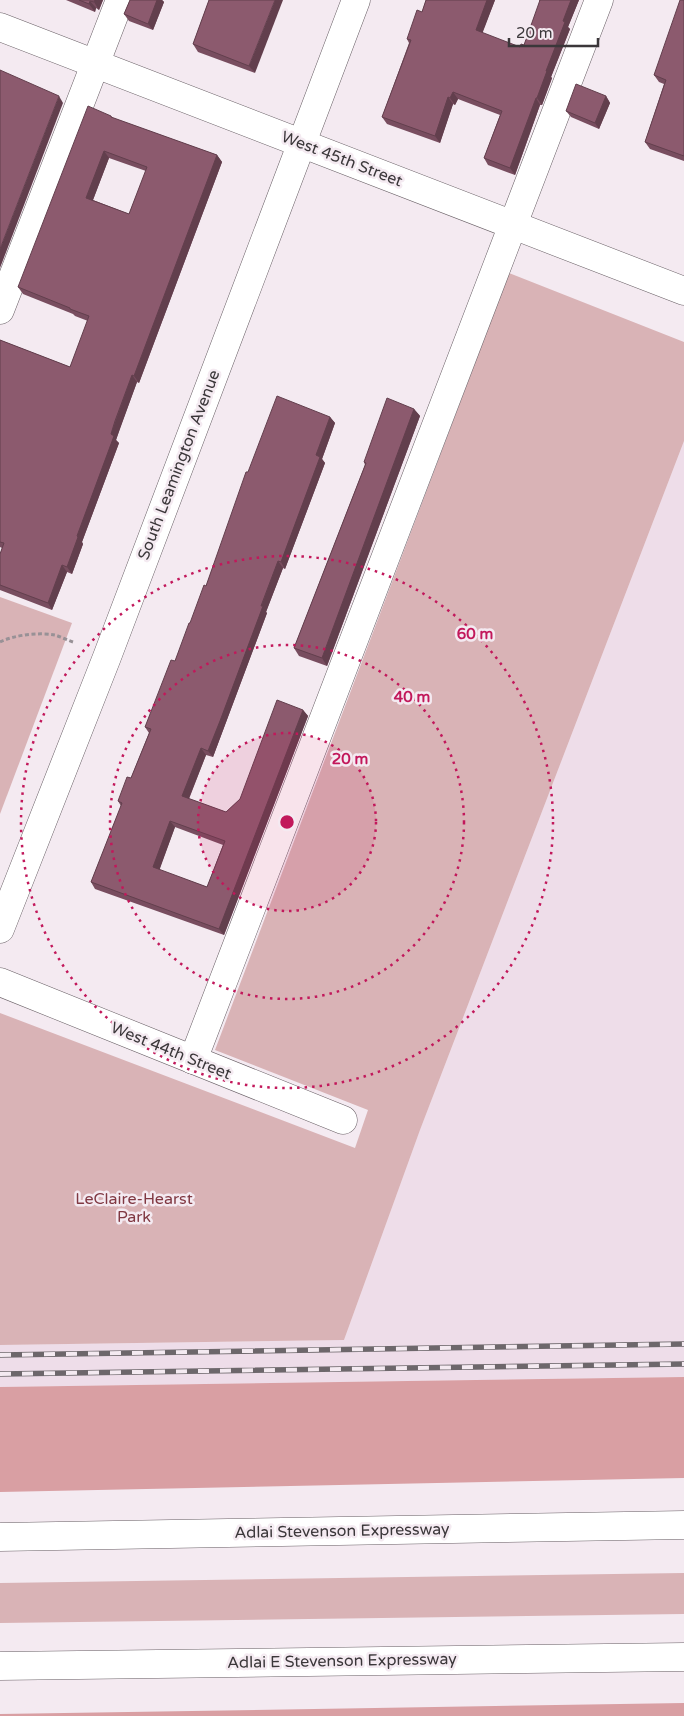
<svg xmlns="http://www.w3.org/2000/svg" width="684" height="1716" viewBox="0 0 684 1716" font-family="'Varela Round',sans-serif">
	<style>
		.built { fill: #eedde9 }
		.green { fill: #d9b3b6 }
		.forest { fill: #d99fa3 }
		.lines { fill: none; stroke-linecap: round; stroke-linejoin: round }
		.minor-casing { stroke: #696066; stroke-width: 29 }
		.highway-casing { stroke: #696066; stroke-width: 29 }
		.path { stroke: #989196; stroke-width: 3; stroke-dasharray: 4 2.5; stroke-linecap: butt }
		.minor { stroke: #fff; stroke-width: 28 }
		.highway { stroke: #fff; stroke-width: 28 }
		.rail-casing { stroke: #6d676b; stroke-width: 5.5 }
		.rail { stroke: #f4eaf1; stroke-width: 4; stroke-dasharray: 11; stroke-linecap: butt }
		.wall { fill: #784d5f; fill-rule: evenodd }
		.shaded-wall { fill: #623f4d }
		.building { fill: #8c5a6e; stroke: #623f4d; fill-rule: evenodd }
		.ring { fill: none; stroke: #c2185b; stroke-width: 2.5; stroke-dasharray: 2.5 5 }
		.labels { text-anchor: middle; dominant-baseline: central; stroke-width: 5; stroke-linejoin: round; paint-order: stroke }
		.street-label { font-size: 16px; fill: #3b373a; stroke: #f4eaf1 }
		.park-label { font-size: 16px; fill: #803842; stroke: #f4eaf1 }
		.centre { fill: #c2185b; stroke: #f4eaf1; stroke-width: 2.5 }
		.ring-label { font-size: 15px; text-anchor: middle; font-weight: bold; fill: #c2185b; stroke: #f4eaf1; stroke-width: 5; stroke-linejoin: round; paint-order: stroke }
	</style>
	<rect width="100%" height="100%" fill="#f4eaf1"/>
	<!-- built -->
	<polygon class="built" points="684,441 684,1377 0,1387 0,1345 344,1340 420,1130"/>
	<!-- green -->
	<g class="green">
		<polygon points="509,273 684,342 684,441 420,1130 344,1340 0,1345 0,1013 355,1148 368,1110 215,1050"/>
		<polygon points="0,597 72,623 0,814"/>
		<polygon points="684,1573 684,1614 0,1623 0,1583"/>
	</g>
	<!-- forest -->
	<g class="forest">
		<polygon points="684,1377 684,1478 0,1492 0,1387"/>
		<polygon points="684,1703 684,1716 0,1716 0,1714"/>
	</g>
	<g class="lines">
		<!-- minor casing -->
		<g class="minor-casing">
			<g id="minor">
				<polyline points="0,27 684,291"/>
				<polyline points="0,310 120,0"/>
				<polyline points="0,929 107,657 356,0"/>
				<polyline points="0,982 343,1120"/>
				<polyline points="193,1060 599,0"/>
			</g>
		</g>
		<!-- highway casing -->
		<g class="highway-casing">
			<g id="highway">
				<polyline points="0,1537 684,1525"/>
				<polyline points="0,1666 684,1657"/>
			</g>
		</g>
		<!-- path -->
		<path class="path" d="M 0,642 C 14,635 39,632 55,635 C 61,637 67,640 73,642"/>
		<!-- minor -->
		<use href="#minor" class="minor"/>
		<!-- highway -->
		<use href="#highway" class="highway"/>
		<!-- rail casing -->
		<g class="rail-casing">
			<g id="rail">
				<polyline points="0,1355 684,1344"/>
				<polyline points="0,1374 684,1364"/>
			</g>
		</g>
		<!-- rail -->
		<use href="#rail" class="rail"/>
	</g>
	<!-- wall -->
	<g class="wall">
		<polygon points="66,0 103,0 99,10 96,8 95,12"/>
		<polygon points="130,0 162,0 164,2 153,30 129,21 124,14"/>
		<polygon points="209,0 255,73 198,52 193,44"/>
		<polygon points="426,0 495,0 482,33 520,47 524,45 540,2 539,0 579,0 568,27 570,29 551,77 552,78 542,105 540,105 515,175 488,165 484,158 500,115 458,99 455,105 453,104 440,143 387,124 382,117 409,43 407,39 422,12"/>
		<polygon points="684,0 684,161 650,149 645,142 664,84 659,82 654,75"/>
		<polygon points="606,96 610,103 599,129 571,117 566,111"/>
		<path d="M 111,116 L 113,118 L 217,155 L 222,162 L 154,343 L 139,383 L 137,382 L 120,428 L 116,440 L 119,443 L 82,542 L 83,544 L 72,574 L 67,572 L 52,610 L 0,590 L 0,554 L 2,548 L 0,547 L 0,340 L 70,367 L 88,321 L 75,316 L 73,314 L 23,294 L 18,287 ZM 109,158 L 146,171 L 129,214 L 93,200 Z"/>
		<polygon points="414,409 420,416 327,666 299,656 294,648 365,465 364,462"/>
		<path d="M 330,417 L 335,423 L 322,459 L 325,463 L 285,569 L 283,568 L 266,612 L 267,613 L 213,757 L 206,755 L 189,799 L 226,812 L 240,799 L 303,710 L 308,716 L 224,935 L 95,889 L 91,882 L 121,806 L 118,801 L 131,778 L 149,733 L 145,727 L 175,661 L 206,586 L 248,472 ZM 175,827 L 223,845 L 207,887 L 159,870 Z"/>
	</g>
	<!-- shaded-wall -->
	<g class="shaded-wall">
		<polygon points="95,0 103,0 99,10 94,2"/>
		<polygon points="157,0 162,0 164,2 153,30 148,24"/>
		<polygon points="275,0 283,0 255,73 249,66"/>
		<polygon points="487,0 495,0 481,37 476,30"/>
		<polygon points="571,0 579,0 568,27 570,29 551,77 552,78 542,105 537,98 563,21"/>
		<polygon points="90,1 96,8 95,12 89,4"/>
		<polygon points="453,92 458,99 455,105 450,98"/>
		<polygon points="59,96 63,103 0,268 0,249"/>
		<polygon points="606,96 610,103 599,129 595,123"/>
		<polygon points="448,97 453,104 440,143 435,136"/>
		<polygon points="536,98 540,105 515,175 510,168"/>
		<polygon points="104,151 109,158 91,205 86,198"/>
		<polygon points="217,155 222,162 139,383 134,376"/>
		<polygon points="132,375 137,382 116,440 119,443 82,542 83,544 72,574 67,567 111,434"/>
		<polygon points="414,409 420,416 327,666 322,658"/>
		<polygon points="330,417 335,423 322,459 325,463 285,569 281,562 316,455"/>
		<polygon points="278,561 283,568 266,612 267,613 213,757 208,751"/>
		<polygon points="62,565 67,572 52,610 48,603"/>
		<polygon points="303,710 308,716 224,935 219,929"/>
		<polygon points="201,748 206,755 187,803 182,796"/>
		<polygon points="170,821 175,827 158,874 153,867"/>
	</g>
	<!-- building -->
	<g class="building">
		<polygon points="79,0 95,0 94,2 90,1 89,4"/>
		<polygon points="130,0 157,0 148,24 124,14"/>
		<polygon points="209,0 275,0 249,66 193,44"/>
		<polygon points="426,0 487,0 476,30 520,47 521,44 524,45 540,0 571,0 563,21 565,22 546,71 547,71 537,98 536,98 510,168 484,158 502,111 453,92 450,98 448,97 435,136 382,117 411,40 407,39 417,10 422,12"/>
		<polygon points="680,0 684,0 684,156 645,142 666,80 654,75"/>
		<polygon points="0,70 59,96 0,249"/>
		<polygon points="576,84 606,96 595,123 566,111"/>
		<path d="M 88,106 L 111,116 L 111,117 L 217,155 L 149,336 L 134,376 L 132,375 L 115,421 L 111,434 L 114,436 L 77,536 L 78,537 L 67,567 L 62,565 L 48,603 L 0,585 L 0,554 L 4,543 L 0,542 L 0,340 L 70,367 L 89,316 L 70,309 L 70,308 L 18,287 ZM 104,151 L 147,167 L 129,214 L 86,198 Z"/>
		<path d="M 277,396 L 330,417 L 316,455 L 320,457 L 281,562 L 278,561 L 261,606 L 263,606 L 220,721 L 208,751 L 201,748 L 182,796 L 226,812 L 240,799 L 277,700 L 303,710 L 219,929 L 91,882 L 122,803 L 118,801 L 127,777 L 131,778 L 151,729 L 145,727 L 171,660 L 175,661 L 189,623 L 190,623 L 204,585 L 206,586 L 246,472 L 248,472 ZM 170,821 L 225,841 L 207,887 L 153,867 Z"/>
		<polygon points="387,398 414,409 322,658 294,648 366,463 364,462"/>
	</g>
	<!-- distance rings -->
	<circle cx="287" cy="822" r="89" fill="#c2185b" fill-opacity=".12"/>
	<g class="ring">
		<circle cx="287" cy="822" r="89"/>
		<circle cx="287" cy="822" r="177"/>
		<circle cx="287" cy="822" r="266"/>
	</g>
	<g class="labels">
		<!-- street labels -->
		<g class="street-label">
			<text transform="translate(342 159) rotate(21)">West 45th Street</text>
			<text transform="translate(179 465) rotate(-69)">South Leamington Avenue</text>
			<text transform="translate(171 1051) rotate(22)">West 44th Street</text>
			<text transform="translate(342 1531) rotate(-1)">Adlai Stevenson Expressway</text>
			<text transform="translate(342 1661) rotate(-1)">Adlai E Stevenson Expressway</text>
		</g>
		<!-- park labels -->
		<g class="park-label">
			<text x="134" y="1199">LeClaire-Hearst<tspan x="134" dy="18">Park</tspan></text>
		</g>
	</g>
	<circle cx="287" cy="822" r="8" class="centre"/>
	<g class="ring-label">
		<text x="475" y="639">60 m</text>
		<text x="412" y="702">40 m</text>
		<text x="350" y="764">20 m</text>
	</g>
	<!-- scale -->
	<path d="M509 38v8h89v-8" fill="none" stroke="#3b373a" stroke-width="2.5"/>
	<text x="516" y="38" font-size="15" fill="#3b373a" stroke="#f4eaf1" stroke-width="4" paint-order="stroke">20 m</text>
</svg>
